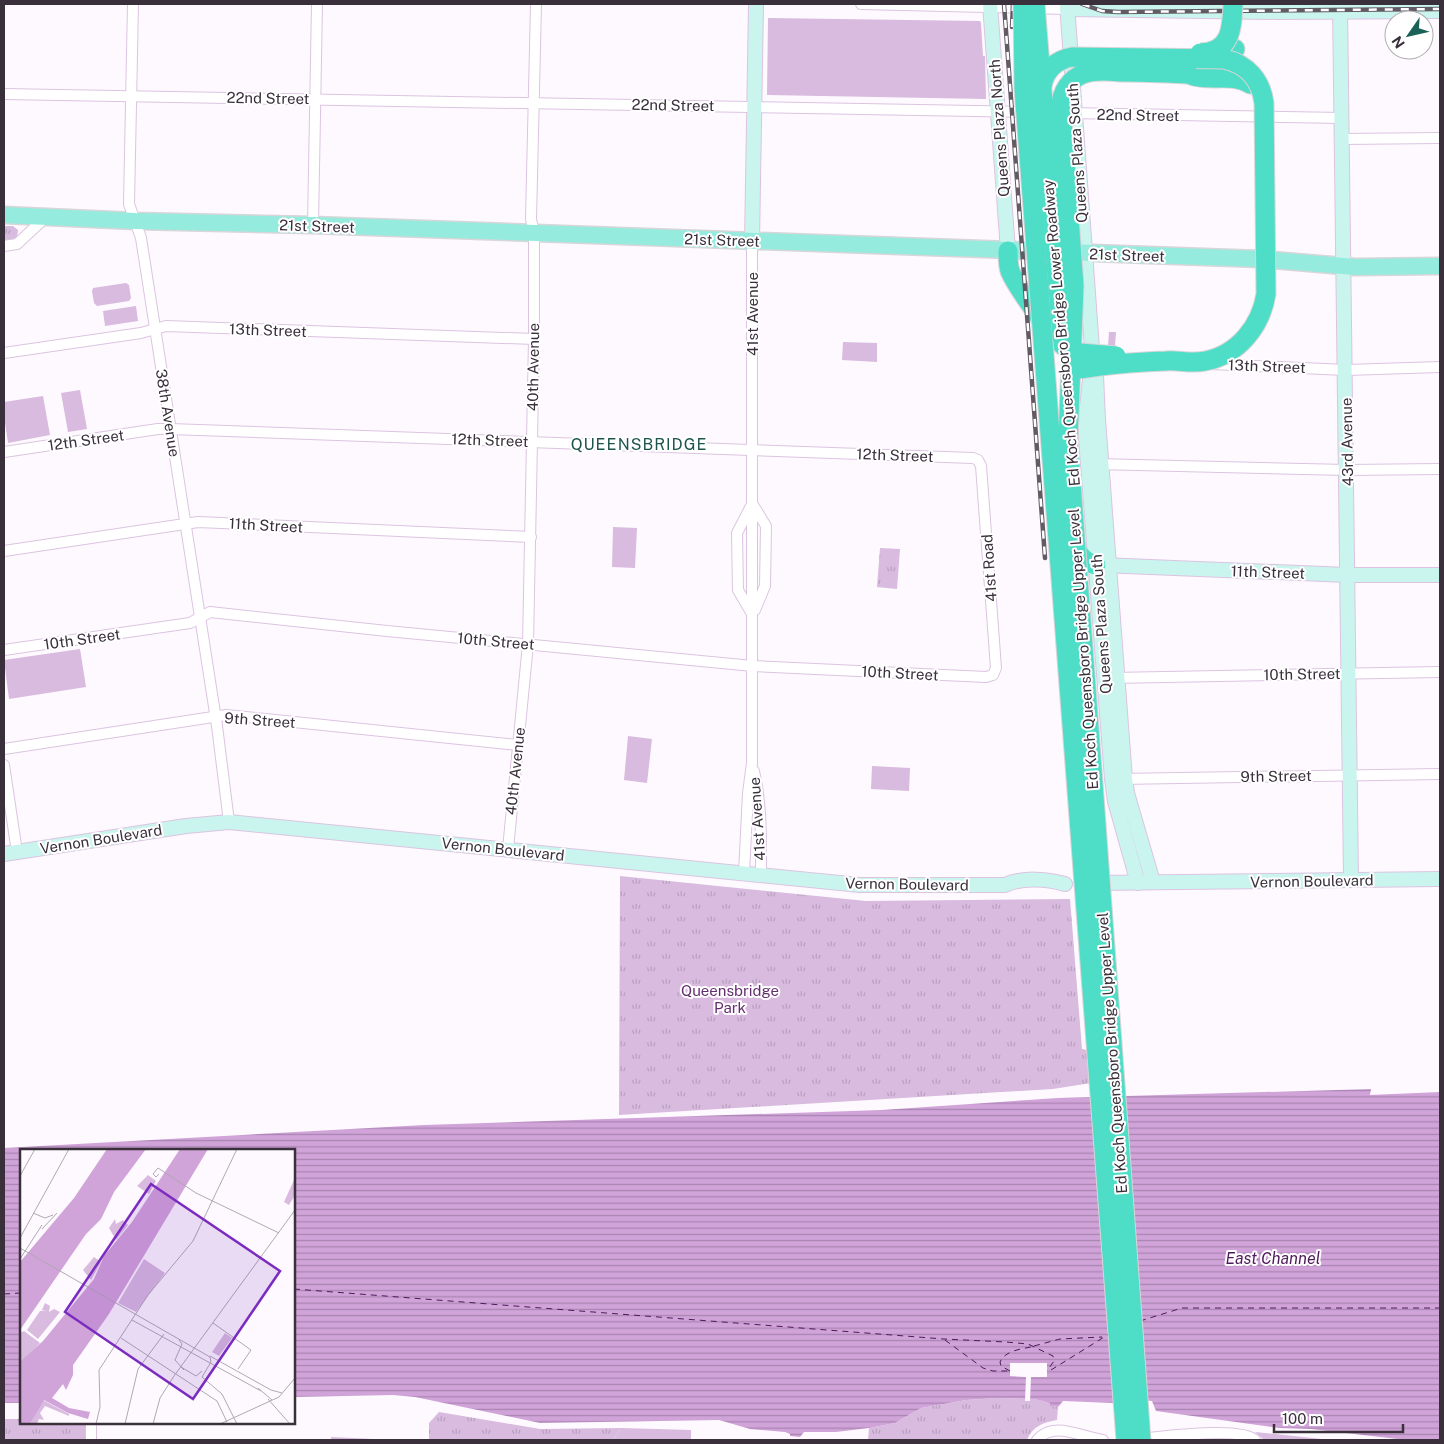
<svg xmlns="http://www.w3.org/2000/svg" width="1444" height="1444" viewBox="0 0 1444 1444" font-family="'Public Sans',sans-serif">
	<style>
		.grass { fill: #d8bbde }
		.park { fill: url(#park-tufts) }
		.water { fill: url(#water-rules) }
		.pier { fill: #fef9ff }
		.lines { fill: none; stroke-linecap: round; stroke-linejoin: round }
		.ferry { stroke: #4f1a5b; stroke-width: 1; stroke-dasharray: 6 5; stroke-linecap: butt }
		.street-casing { stroke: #dcc4e1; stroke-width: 12 }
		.secondary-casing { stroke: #dcc4e1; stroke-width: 16 }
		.primary-casing { stroke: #d7d6d8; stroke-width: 19 }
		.highway-casing { stroke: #d7d6d8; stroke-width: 21 }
		.street { stroke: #fff; stroke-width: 10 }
		.secondary { stroke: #caf5ee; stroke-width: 14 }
		.primary { stroke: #95ebdd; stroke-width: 16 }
		.highway { stroke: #4eddc6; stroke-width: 19 }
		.rail-casing { stroke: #625a64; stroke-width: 4.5 }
		.rail { stroke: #fff; stroke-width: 2.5; stroke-dasharray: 8; stroke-linecap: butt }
		.highway-bridge-casing { stroke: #d7d6d8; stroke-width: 21; stroke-linecap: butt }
		.highway-bridge { stroke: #4eddc6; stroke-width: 19 }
		.labels { text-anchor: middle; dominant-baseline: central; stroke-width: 4; stroke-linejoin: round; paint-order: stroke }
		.street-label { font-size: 15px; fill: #39303b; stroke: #fff }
		.park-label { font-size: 15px; fill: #642e70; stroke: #fff }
		.neighbourhood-label { font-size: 16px; letter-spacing: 1px; fill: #1d554c; stroke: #fff }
		.water-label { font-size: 16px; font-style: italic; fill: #4f1a5b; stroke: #fff }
		.inset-river { fill: none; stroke: #d0a3d9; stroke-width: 2.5 }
		.inset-road { fill: none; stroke: #afa9b1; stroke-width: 1 }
		.view { fill: #7b2cbf; fill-opacity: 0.15; stroke: #7b2cbf; stroke-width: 2.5 }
		.inset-edge { fill: none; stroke: #39303b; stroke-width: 2.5 }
	</style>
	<defs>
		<pattern id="park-tufts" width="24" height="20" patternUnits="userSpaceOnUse" patternTransform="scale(1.25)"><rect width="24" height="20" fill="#d8bbde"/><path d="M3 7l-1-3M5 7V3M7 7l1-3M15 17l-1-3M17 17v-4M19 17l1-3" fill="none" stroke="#baa1bf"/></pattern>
		<pattern id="water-rules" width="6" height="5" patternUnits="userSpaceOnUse" patternTransform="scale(1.25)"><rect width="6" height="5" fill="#d0a3d9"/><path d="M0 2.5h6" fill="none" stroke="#aa85b1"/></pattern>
	</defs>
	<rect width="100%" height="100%" fill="#fef9ff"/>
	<!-- grass -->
	<g class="grass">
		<polygon points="768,18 980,21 981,23 983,56 985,56 986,99 767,95"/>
		<polygon points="126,283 129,285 131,298 129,301 97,306 94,303 92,291 93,288"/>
		<polygon points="136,306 138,321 105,326 103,311"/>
		<polygon points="1109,332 1116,332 1115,346 1108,346"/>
		<polygon points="843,342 877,343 877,362 842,360"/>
		<polygon points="80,390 87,429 68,432 61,393"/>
		<polygon points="43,396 50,435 8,443 4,416 4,402"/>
		<polygon points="613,527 637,528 635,568 612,567"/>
		<polygon points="80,649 86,687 9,699 4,660"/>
		<polygon points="628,736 652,739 647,783 624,780"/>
		<polygon points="872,766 910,768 909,791 871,789"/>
		<polygon points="621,1428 691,1430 691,1440 613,1440"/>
		<polygon points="1255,1432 1331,1440 1264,1440"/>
		<polygon points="331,1437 395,1440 331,1440"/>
	</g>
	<!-- park -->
	<g class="park">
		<polygon points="4,226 13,226 18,230 17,237 13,240 4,242"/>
		<polygon points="880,548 900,549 897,589 877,587"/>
		<polygon points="620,876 866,901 1070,899 1082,1049 1087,1050 1091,1083 1053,1089 619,1115"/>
		<path d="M 997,1398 L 1034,1399 L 1050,1403 L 1051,1406 L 1058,1407 L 1057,1420 C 1043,1422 1032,1427 1027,1440 L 868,1440 L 869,1428 L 895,1423 L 921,1408 L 966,1400 Z"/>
		<polygon points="439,1412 540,1429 621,1428 613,1440 429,1440 429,1423"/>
		<polygon points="4,1419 21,1419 21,1423 89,1423 89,1440 4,1440"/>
	</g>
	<!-- water -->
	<polygon class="water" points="1371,1089 1370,1095 1440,1092 1440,1440 1406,1440 1311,1429 1280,1428 1156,1411 1152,1401 1114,1398 1114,1401 1113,1403 1063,1401 1058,1407 1050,1406 1050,1403 1034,1399 997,1398 966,1400 921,1408 895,1423 869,1428 836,1432 804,1432 800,1437 790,1436 790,1434 785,1432 750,1429 719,1420 540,1423 415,1397 393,1395 294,1397 294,1150 21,1150 21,1403 4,1403 4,1148 424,1125 882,1110 1058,1098"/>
	<!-- pier -->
	<polygon class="pier" points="1010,1363 1047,1363 1047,1377 1031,1377 1030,1401 1025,1401 1026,1377 1010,1376"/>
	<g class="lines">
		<!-- ferry -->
		<g class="ferry">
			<polyline points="294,1289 944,1339 1006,1342 1028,1344 1053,1356 1054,1361 1047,1371"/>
			<polyline points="4,1294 21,1293"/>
			<polyline points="1140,1321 1182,1308 1440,1308"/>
			<polyline points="945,1340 983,1368 993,1371 1008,1371"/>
			<polyline points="1034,1346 1060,1339 1102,1337"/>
			<polyline points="1051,1370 1109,1334"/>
			<path d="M 1010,1371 L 1001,1366 L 1000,1362 C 1005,1351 1020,1349 1031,1347"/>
		</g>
		<!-- street casing -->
		<g class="street-casing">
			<g id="street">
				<polyline points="133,4 129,204 141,238 217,726 229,822"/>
				<polyline points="861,4 1067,9"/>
				<polyline points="4,94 1028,112"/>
				<polyline points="1068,113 1342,118"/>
				<polyline points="1342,139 1440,138"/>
				<polyline points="313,225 317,4"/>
				<polyline points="4,246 17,244 46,217"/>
				<polyline points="4,353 141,333 166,326 534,339"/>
				<polyline points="1211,364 1346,370 1440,367"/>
				<polyline points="4,452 158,429 170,429 973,458 978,460 981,466 996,668 993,675 986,677 753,666 387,631 210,612 190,623 4,650"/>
				<polyline points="1096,464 1347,470 1440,469"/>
				<polyline points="752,503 766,526 765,586 755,610"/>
				<polyline points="751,506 737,533 738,590 752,614"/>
				<polyline points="4,551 198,522 531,537"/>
				<polyline points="1111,678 1440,672"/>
				<polyline points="4,749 226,715 518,745"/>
				<polyline points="4,765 17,852"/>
				<path d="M 754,771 C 762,806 761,840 761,875"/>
				<polyline points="1118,779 1440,774"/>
				<polyline points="508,849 528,644 534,339 534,233 531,219 536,4"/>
				<polyline points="744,873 748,793 752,763 752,242"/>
				<polyline points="91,1423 91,1440"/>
				<path d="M 1138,1439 C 1161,1437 1240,1426 1255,1440"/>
				<path d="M 1037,1440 C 1053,1420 1081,1437 1103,1440"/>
			</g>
		</g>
		<!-- secondary casing -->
		<g class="secondary-casing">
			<g id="secondary">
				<polyline points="990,4 1008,251"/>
				<polyline points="1067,4 1093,362 1096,375 1098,419 1125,779 1127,793 1153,882"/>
				<polyline points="1340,4 1351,880"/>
				<polyline points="1067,9 1279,12 1440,11"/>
				<polyline points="752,242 756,4"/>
				<polyline points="1090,380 1085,425 1112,779 1115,801 1138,883"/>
				<polyline points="1101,565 1348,575 1440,575"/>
				<path d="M 4,854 L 186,826 L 229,822 L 860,885 L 1005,885 C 1022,877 1047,879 1065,884"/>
				<polyline points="1092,883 1440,879"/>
			</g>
		</g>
		<!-- primary casing -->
		<g class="primary-casing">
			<polyline id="primary" points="4,215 135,221 313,225 1261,259 1355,267 1440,266"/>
		</g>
		<!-- highway casing -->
		<g class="highway-casing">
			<g id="highway">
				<polyline points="1214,69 1229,57 1235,49"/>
				<path d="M 1188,74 C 1208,83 1233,72 1250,84"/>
				<path d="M 1008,251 C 1008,258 1008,265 1010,271 C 1016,286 1057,344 1070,351"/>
				<path d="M 1073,540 C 1077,553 1083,562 1096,565"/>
			</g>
		</g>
		<!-- street -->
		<use href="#street" class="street"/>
		<!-- secondary -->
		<use href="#secondary" class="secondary"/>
		<!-- primary -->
		<use href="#primary" class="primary"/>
		<!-- highway -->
		<use href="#highway" class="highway"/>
		<!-- rail casing -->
		<g class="rail-casing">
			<g id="rail">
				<polyline points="1004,4 1045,558"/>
				<polyline points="1082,4 1102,11 1118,12 1440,9"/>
				<polyline points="1012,27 1013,4"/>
			</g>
		</g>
		<!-- rail -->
		<use href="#rail" class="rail"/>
		<!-- highway-bridge casing -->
		<g class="highway-bridge-casing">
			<g id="highway-bridge">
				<polyline points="1035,4 1062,337"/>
				<polyline points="1023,5 1024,89 1126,1440"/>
				<path d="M 1200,53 C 1231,53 1232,28 1233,4"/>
				<path d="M 1042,86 C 1045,70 1056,60 1072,57 L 1224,59 C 1247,64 1261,80 1264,103 L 1266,294 C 1261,326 1238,355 1205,361 C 1192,364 1179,360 1166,361 C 1139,362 1108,364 1081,369"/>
				<polyline points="1080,353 1116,356"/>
				<path d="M 1141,1440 L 1068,441 L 1074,286 L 1061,107 C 1061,92 1070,79 1083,74 C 1095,69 1110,71 1122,72 C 1144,72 1166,73 1188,74"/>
			</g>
		</g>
		<!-- highway-bridge -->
		<use href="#highway-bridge" class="highway-bridge"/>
	</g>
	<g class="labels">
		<!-- street labels -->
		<g class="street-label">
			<text transform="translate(268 98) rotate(1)">22nd Street</text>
			<text transform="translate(673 105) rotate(1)">22nd Street</text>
			<text transform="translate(1138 115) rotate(1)">22nd Street</text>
			<text transform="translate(999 128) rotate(-94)">Queens Plaza North</text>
			<text transform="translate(1077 153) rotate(-94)">Queens Plaza South</text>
			<text transform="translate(317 226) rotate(2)">21st Street</text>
			<text transform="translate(722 240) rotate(2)">21st Street</text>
			<text transform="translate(1127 255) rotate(2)">21st Street</text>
			<text transform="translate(752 314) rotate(-90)">41st Avenue</text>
			<text transform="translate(268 330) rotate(2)">13th Street</text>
			<text transform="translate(1061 333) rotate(-95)">Ed Koch Queensboro Bridge Lower Roadway</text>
			<text transform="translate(1267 366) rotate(2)">13th Street</text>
			<text transform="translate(533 367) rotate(-89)">40th Avenue</text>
			<text transform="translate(168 413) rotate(81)">38th Avenue</text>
			<text transform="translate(86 440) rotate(-8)">12th Street</text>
			<text transform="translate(490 440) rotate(2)">12th Street</text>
			<text transform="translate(1347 442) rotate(-91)">43rd Avenue</text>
			<text transform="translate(895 455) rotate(2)">12th Street</text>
			<text transform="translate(266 525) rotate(3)">11th Street</text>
			<text transform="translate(989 568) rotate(-94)">41st Road</text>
			<text transform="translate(1268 572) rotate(2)">11th Street</text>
			<text transform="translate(1101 624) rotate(-94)">Queens Plaza South</text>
			<text transform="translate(82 639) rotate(-8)">10th Street</text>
			<text transform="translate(496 641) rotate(5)">10th Street</text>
			<text transform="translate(1083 649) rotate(-94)">Ed Koch Queensboro Bridge Upper Level</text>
			<text transform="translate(900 673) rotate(3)">10th Street</text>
			<text transform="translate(1302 674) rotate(-1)">10th Street</text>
			<text transform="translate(260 720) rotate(4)">9th Street</text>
			<text transform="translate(515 771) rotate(-84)">40th Avenue</text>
			<text transform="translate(1276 776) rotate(-1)">9th Street</text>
			<text transform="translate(757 819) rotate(-94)">41st Avenue</text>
			<text transform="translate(101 839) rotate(-9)">Vernon Boulevard</text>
			<text transform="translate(503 849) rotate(6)">Vernon Boulevard</text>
			<text transform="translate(1312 881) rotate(-1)">Vernon Boulevard</text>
			<text transform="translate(907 884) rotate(1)">Vernon Boulevard</text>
			<text transform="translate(1112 1053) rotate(-94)">Ed Koch Queensboro Bridge Upper Level</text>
		</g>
		<!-- park labels -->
		<g class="park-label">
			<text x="730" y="990">Queensbridge<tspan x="730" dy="17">Park</tspan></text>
		</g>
		<!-- neighbourhood labels -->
		<g class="neighbourhood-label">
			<text x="639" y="444">QUEENSBRIDGE</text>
		</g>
		<!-- water labels -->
		<g class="water-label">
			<text x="1273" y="1258">East Channel</text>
		</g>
	</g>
	<!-- overview -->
	<g transform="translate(20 1149)">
		<rect width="275" height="275" fill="#fef9ff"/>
		<path d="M 25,154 L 30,157 L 29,163 L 34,160 L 40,163 L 18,190 L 7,181 L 20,162 L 27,161 L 22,161 ZM 205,184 L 212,189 L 199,207 L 192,203 Z" fill="#d8bbde"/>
		<path d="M 128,26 L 136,32 L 129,45 L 117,37 ZM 274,31 L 275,46 L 269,56 L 264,53 ZM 95,70 L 96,75 L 103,71 L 108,76 L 96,91 L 89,79 ZM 74,108 L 81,113 L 71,131 L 63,121 ZM 124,110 L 145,124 L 116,163 L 98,154 ZM 4,182 L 20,194 L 0,215 L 0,184 ZM 23,251 L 49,265 L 49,267 L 25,257 L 20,264 L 24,271 L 19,270 L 17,275 L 10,275 Z" fill="#d8bbde"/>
		<path d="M 87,0 L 126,0 L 94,43 L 81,70 L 66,85 L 0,181 L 0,113 L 54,49 ZM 160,0 L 188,0 L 89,165 L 53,216 L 53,226 L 46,241 L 43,235 L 32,249 L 49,259 L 70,263 L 68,270 L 48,264 L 24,251 L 10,275 L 0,275 L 0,213 L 23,192 L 74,130 L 84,107 L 112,73 Z" fill="#d0a3d9"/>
		<path class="inset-river" d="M 155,27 L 172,0M 28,112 L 105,0M 34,115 L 113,0M 75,140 L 75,132 L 80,131 L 131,66 L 153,31M 0,151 L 25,115M 0,165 L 30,120M 6,261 L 17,257 L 14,248M 0,262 L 14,262 L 18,227 L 74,144"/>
		<path class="inset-road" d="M 139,25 L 136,28 L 133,25 L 138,19 L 176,44 L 259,84M 0,27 L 15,0M 13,64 L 25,69 L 33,66M 22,80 L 37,64M 0,89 L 49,0M 0,99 L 190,208 L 191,213 L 182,228 L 202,245 L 217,275M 0,110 L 22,76M 112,171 L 241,242M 193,174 L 231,201 L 218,220M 101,189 L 197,252 L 207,273M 159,191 L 162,195 L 155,211 L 164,221M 190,207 L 251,241 L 262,244M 161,218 L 176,227 L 182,222M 238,239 L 252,251M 248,250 L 270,275M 76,275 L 80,258 L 79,221 L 128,146 L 173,92 L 217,0M 105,275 L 118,220 L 144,185M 133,275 L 140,249 L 154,227 L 275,61M 200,275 L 259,248 L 275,229"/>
		<path class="view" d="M 131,35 L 260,122 L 173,250 L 45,163 Z"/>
		<rect width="275" height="275" class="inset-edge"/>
	</g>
	<!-- border -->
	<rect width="1444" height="1444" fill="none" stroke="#39303b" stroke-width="10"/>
	<!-- north arrow -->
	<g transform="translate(1409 35) rotate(236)"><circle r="24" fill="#ffffff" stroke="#b0acb1"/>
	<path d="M0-4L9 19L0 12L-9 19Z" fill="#1a6257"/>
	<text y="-8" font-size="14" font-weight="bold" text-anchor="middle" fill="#39303b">N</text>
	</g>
	<!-- scale -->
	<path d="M1274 1424v8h129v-8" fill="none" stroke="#39303b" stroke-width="2.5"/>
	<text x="1282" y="1424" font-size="15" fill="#39303b" stroke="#ffffff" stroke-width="4" paint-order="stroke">100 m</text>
</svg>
